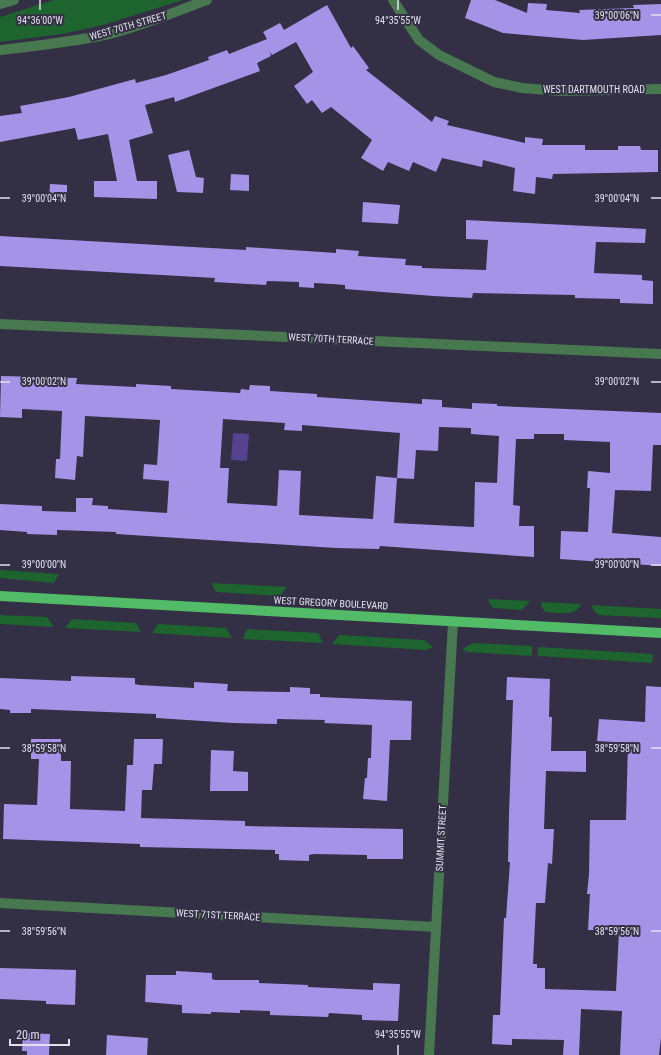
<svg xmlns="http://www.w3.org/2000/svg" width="661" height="1055" viewBox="0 0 661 1055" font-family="'Roboto Condensed',sans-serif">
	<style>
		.green { fill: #1d642e }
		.water { fill: #56438f }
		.building { fill: #a493e7; fill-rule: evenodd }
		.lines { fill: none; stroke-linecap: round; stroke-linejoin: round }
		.minor { stroke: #48784f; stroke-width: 10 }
		.major { stroke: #52bb67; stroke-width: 10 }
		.ticks { fill: none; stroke: #e2e0ee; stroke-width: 1.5 }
		.labels { text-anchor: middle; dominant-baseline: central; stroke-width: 4; stroke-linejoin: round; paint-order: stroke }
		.street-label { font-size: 10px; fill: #e2e0ee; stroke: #332f44 }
		.ticks-label { font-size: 10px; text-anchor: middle; fill: #e2e0ee; stroke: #332f44; stroke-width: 4; stroke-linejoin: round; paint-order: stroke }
	</style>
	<rect width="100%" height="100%" fill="#332f44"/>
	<!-- green -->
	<g class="green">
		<polygon points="54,0 183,0 103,25 62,34 0,42 0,17"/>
		<polygon points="0,570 59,574 54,583 0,578"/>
		<polygon points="211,583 287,587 280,596 216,592"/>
		<polygon points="489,599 530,601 522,610 493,608 489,603"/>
		<path d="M 541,602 L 581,604 C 574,618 558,612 545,612 L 541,606 Z"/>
		<polygon points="592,605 661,609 661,618 599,615 594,611"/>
		<polygon points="0,615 47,617 54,627 0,624"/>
		<polygon points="72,619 136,623 141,632 65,628"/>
		<polygon points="158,624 226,628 232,638 152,633"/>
		<polygon points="247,629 318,633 323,643 243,639"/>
		<polygon points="339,635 424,640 433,647 426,650 332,644"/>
		<polygon points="474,643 532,646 532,656 467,652 462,649"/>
		<polygon points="538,647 653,654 652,663 538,656"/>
	</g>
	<!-- water -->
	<polygon class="water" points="233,433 249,434 247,461 231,460"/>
	<!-- building -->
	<g class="building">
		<polygon points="471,0 495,0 527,13 528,3 547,4 546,10 580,13 579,10 634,8 633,5 661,4 661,35 583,40 503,33 465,18"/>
		<polygon points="327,5 351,48 353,46 369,68 366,70 432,122 435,116 449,121 447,125 525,143 525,137 543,139 542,145 585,145 585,150 618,150 618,146 640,146 641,150 658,150 658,172 553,174 552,179 536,177 535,194 513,191 515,168 483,160 482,167 442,158 436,172 413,162 409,171 388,162 383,171 361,158 372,140 331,107 322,113 312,100 307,104 294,86 313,72 296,42 272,55 270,52 271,56 257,63 260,71 175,102 174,97 145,105 153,133 129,140 137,181 157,181 157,199 94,197 94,181 117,181 108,134 78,140 75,128 0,142 0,116 22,113 20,106 69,97 135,79 136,83 166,75 209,60 208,57 227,50 229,54 267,39 263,32 280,23 284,30"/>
		<polygon points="189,150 196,177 204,178 203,193 177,192 168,155"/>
		<polygon points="231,174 249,175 249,191 230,190"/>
		<polygon points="50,184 67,185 67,201 49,200"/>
		<polygon points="363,202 400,205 398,224 362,222"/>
		<polygon points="466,220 646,229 645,243 596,242 594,273 642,275 642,280 653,281 653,304 620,303 620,299 575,298 575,295 473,293 472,298 433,296 345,289 345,285 332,284 314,283 314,288 299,287 299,282 267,281 266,285 214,282 215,278 0,266 0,236 246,250 246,247 336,253 336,249 359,251 358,256 406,259 405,265 422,266 422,268 486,270 488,240 466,239"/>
		<path d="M 1,376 L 77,378 L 76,384 L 136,387 L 136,384 L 171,386 L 171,389 L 240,393 L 241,389 L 249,390 L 250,385 L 270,386 L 270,391 L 317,394 L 317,397 L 422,404 L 422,399 L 442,400 L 442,407 L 472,409 L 472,403 L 497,404 L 497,406 L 661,413 L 661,445 L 653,445 L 651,491 L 615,490 L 612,533 L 661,537 L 661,566 L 560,559 L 561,531 L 588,532 L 590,488 L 587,488 L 588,471 L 610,473 L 610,442 L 564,440 L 564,434 L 534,434 L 534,439 L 516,439 L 513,505 L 520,506 L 519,526 L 534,526 L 534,557 L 380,546 L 379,549 L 336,548 L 116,534 L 116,532 L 57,530 L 57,535 L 27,534 L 27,532 L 0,530 L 0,504 L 42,506 L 42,511 L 76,512 L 76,498 L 93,498 L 92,505 L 108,506 L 108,509 L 167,513 L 169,481 L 143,479 L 144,464 L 157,465 L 160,420 L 85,416 L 83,457 L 77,456 L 75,480 L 55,478 L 56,459 L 60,459 L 62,411 L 22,409 L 22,418 L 0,417 ZM 223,419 L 285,423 L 284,430 L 302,431 L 302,425 L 400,433 L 397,478 L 376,476 L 373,519 L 299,515 L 301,471 L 279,470 L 277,506 L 227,503 L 229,468 L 220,468 ZM 439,427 L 471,428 L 471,434 L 499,436 L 497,483 L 475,482 L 474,527 L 394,523 L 397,478 L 414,479 L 416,450 L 438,451 Z"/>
		<polygon points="71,676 135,678 135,684 139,685 194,688 194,682 228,684 227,691 290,692 290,687 310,688 310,694 320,694 320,697 412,701 411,740 390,740 387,801 363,799 365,778 367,778 368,758 371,758 372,725 324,723 325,720 277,719 277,724 233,723 156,718 156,714 31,709 31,713 10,713 10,710 0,709 0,678 71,681"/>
		<polygon points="507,677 550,679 549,717 552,717 551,751 586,751 586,772 546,771 544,829 554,829 552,864 548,863 545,903 536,903 533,964 537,964 537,968 545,968 545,989 616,991 619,931 588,930 590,894 587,894 589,874 590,820 626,820 628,743 597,741 599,719 645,722 646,686 661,687 661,1038 659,1055 620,1055 622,1011 581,1009 579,1055 563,1055 564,1040 512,1039 512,1045 492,1044 493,1015 500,1015 504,918 506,918 510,862 508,862 509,814 513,700 506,700"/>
		<polygon points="31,739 61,739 61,761 71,761 70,809 125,811 127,765 133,765 134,739 163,739 162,764 154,764 152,790 142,790 141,818 245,821 245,826 403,829 403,859 367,859 367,855 314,854 309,855 309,861 279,860 279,854 275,854 275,850 140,847 140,844 3,839 4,804 37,805 39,759 31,759"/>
		<polygon points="211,750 234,751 233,771 248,772 248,791 210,791"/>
		<polygon points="0,968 76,970 75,1005 46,1004 46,1001 0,999"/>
		<polygon points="176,971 212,973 212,979 215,980 259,980 259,983 308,985 308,987 373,990 373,983 400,984 398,1021 362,1020 362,1015 329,1013 328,1017 270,1015 270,1011 240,1010 240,1013 211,1012 211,1014 182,1013 182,1005 145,1002 146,975 176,975"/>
		<polygon points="23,1033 50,1034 49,1055 27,1055 27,1051 22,1051"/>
		<polygon points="107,1035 148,1038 147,1055 106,1055"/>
	</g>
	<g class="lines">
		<!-- minor -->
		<g class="minor">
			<polyline points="393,0 419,40 439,55 494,82 522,88 560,91 661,89"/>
			<polyline points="0,4 14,0"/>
			<path d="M 0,50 C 36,46 73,42 109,34 C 142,26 174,12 207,0"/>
			<polyline points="0,324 661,354"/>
			<polyline points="0,903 436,927"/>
			<polyline points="429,1055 453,622"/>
		</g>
		<!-- major -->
		<polyline class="major" points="0,596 661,633"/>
	</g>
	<!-- ticks -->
	<path class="ticks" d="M 40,0 L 40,10M 398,0 L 398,10M 651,15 L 661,15M 0,198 L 10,198M 651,198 L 661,198M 0,382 L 10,382M 651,382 L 661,382M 0,565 L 10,565M 651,565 L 661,565M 0,748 L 10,748M 651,748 L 661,748M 0,931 L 10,931M 651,931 L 661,931M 398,1045 L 398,1055"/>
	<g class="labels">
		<!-- street labels -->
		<g class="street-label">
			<text transform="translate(128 26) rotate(-16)">WEST 70TH STREET</text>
			<text x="594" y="89">WEST DARTMOUTH ROAD</text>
			<text transform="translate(331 339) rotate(3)">WEST 70TH TERRACE</text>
			<text transform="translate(331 603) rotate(3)">WEST GREGORY BOULEVARD</text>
			<text transform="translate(441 838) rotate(-87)">SUMMIT STREET</text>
			<text transform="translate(218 915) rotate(3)">WEST 71ST TERRACE</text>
		</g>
	</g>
	<g class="ticks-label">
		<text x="617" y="19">39°00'06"N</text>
		<text x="40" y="24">94°36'00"W</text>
		<text x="398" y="24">94°35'55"W</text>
		<text x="44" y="202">39°00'04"N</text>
		<text x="617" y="202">39°00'04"N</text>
		<text x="44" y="385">39°00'02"N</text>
		<text x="617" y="385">39°00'02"N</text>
		<text x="44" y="568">39°00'00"N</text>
		<text x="617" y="568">39°00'00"N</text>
		<text x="44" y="752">38°59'58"N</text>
		<text x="617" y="752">38°59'58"N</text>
		<text x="44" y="935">38°59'56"N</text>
		<text x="617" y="935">38°59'56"N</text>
		<text x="398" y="1038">94°35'55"W</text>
	</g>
	<!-- scale -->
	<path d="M10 1039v6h59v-6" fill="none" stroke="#e2e0ee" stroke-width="2"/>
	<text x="16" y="1039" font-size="12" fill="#e2e0ee" stroke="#332f44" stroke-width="3" paint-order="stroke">20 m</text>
</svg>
